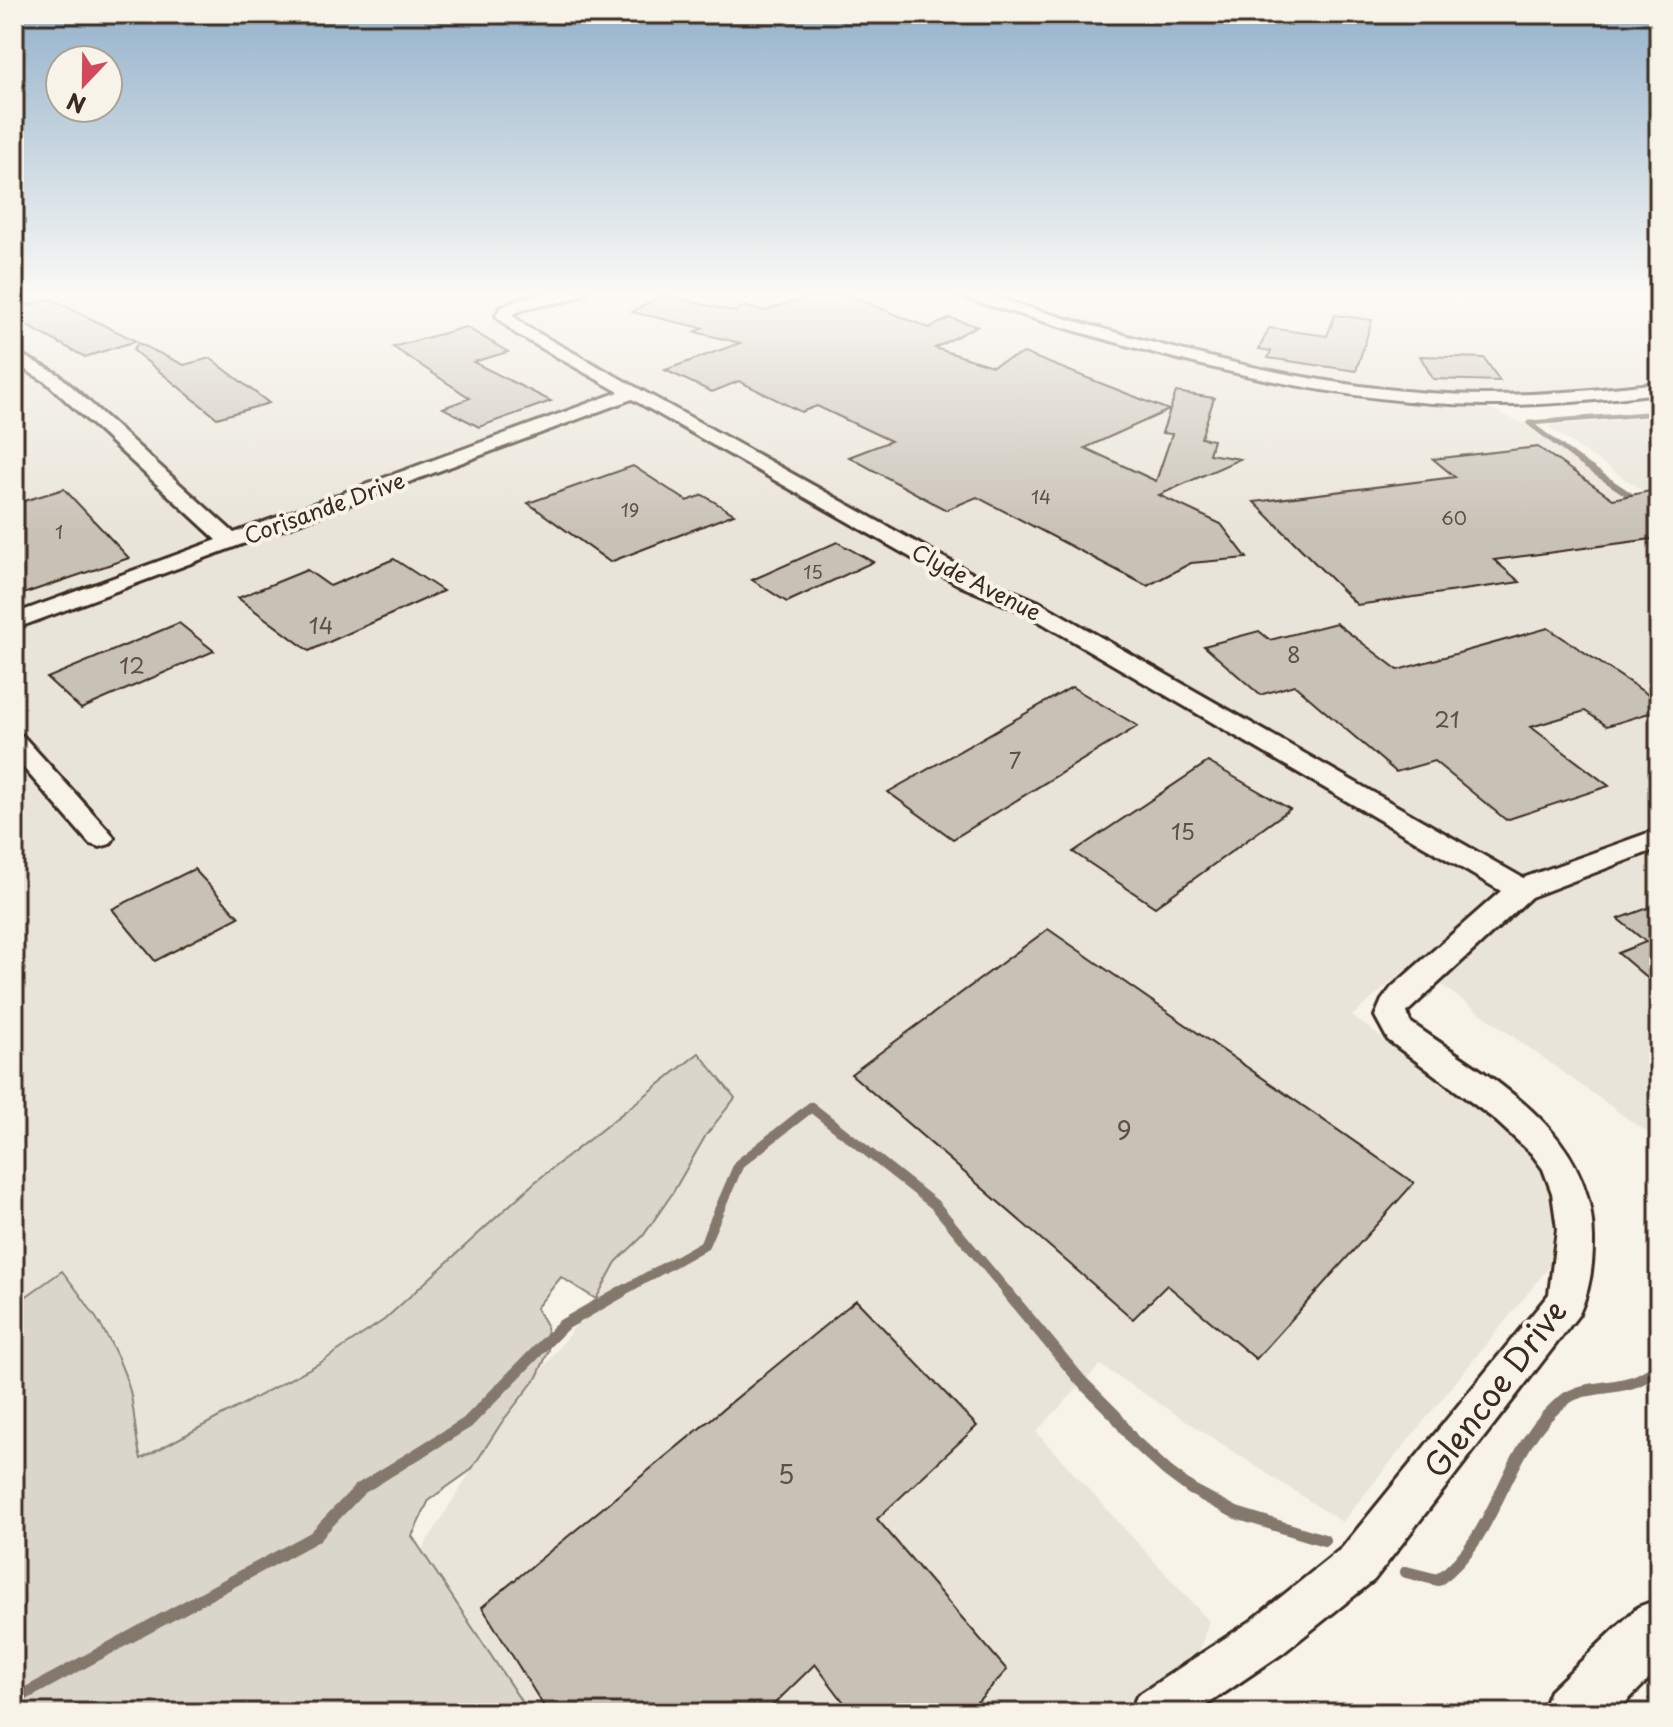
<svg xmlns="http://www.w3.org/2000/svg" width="1673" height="1727" viewBox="0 0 1673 1727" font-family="'Playpen Sans',sans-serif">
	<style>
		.built { fill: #e9e4d9 }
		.green { fill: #dbd6cb; stroke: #8b8074; stroke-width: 2 }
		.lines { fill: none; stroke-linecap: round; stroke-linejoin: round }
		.stream-far3 { stroke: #84786c; stroke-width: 5 }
		.stream-far2 { stroke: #84786c; stroke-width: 6 }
		.stream-far1 { stroke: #84786c; stroke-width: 10 }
		.stream { stroke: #84786c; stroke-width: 12 }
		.building { fill: #c8c1b6; stroke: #3b2a1e; stroke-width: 2 }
		.minor-casing { stroke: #3b2a1e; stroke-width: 6 }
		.major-casing { stroke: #3b2a1e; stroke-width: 6 }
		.minor { fill: #f7f3e8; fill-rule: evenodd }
		.major { fill: #f7f3e8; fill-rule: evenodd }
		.labels { text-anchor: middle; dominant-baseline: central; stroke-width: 8; stroke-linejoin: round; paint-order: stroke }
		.far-number-label { font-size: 18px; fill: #5e5044 }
		.far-street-label { font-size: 22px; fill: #3b2a1e; stroke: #f7f3e8 }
		.number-label { font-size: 22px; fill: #5e5044 }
		.near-number-label { font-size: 26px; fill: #5e5044 }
		.near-street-label { font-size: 32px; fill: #3b2a1e; stroke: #f7f3e8 }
	</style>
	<rect width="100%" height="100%" fill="#f7f3e8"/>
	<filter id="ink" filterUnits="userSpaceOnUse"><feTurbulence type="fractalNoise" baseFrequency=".0125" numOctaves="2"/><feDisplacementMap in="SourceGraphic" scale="16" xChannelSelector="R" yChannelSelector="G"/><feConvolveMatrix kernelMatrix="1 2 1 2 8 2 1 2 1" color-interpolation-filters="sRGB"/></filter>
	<g filter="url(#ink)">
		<!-- built -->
		<g class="built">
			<polygon points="14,292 1430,292 1456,303 1512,292 1659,292 1659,378 1632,381 1621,386 1534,395 1435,393 1357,386 1276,373 1172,349 1065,317 1054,323 1146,351 1246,377 1358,395 1483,405 1524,424 1659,519 1659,1141 1412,964 1352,1016 1547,1155 1559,1227 1549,1267 1342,1522 1100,1365 1036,1432 1209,1621 1194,1668 1212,1713 319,1713 502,1422 596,1299 616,1262 643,1236 672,1194 706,1135 735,1098 629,1111 535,1182 384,1320 320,1363 141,1460 130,1393 113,1343 90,1306 63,1272 14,1305"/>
			<polygon points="1659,417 1659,502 1547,426"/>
		</g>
		<!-- green -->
		<path class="green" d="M 699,1053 L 735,1098 L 706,1135 L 672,1194 L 643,1236 L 616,1262 L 596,1299 L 561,1277 L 536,1308 L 546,1325 L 549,1350 L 537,1377 L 502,1422 L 471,1470 L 429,1500 L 412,1536 L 529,1713 L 14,1713 L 14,1305 L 62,1271 C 92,1309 117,1345 130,1391 C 135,1413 135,1438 141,1459 L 320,1363 L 384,1320 L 535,1182 Z"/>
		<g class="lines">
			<!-- stream-far3 -->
			<polyline class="stream-far3" points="1582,463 1529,423 1659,413"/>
			<!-- stream-far2 -->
			<polyline class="stream-far2" points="1579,461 1637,500"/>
			<!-- stream-far1 -->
			<polyline class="stream-far1" points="617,1294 704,1245 739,1164 811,1107 935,1205 1009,1294"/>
			<!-- stream -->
			<g class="stream">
				<polyline points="1007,1292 1081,1381 1115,1415 1133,1440 1167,1471 1191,1489 1236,1513 1324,1540"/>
				<path d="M 1406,1572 L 1438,1580 C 1501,1535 1504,1443 1567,1398 C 1587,1385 1617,1390 1638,1380 C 1645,1377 1651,1372 1659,1369"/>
				<polyline points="14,1700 314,1537 360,1489 467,1423 563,1325 621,1292"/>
			</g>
		</g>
		<!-- building -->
		<g class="building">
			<polygon points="822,292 840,292 929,328 950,318 977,326 935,348 992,366 1024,353 1169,410 1085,448 1156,481 1172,434 1162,433 1176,392 1214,398 1201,438 1213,440 1209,454 1240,459 1159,495 1221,524 1247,558 1191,563 1147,586 977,497 946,510 849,457 891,441 817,406 801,412 739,381 712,392 665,370 740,343 695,332 703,328 632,312 663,295 735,312 744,306 764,311"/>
			<polygon points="51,299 136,341 85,357 14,319 14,309"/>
			<polygon points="1335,315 1372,320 1356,371 1268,358 1271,351 1259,349 1269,328 1327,336"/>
			<polygon points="466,327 508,352 473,362 551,401 479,427 443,408 470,398 393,347"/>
			<polygon points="138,343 184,365 210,358 269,403 217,418 133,350"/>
			<polygon points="1420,356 1484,358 1500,381 1433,379"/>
			<polygon points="1538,447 1613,499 1659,489 1659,538 1494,560 1520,582 1357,605 1254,502 1455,477 1433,459"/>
			<polygon points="633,466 687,501 703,495 734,514 610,562 528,503"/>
			<polygon points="64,489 129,558 14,597 14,504"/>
			<polygon points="837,542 873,562 787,602 752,580"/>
			<polygon points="394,559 443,591 309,651 238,598 307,570 330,586"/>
			<polygon points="179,623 214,651 81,709 47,678"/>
			<polygon points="1336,623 1398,670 1548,628 1659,702 1659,710 1607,726 1585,711 1531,727 1609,786 1506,820 1434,761 1396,772 1294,685 1260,695 1204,646 1259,631 1270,640"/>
			<polygon points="1072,687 1138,726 953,839 888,792"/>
			<polygon points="1208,762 1290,809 1155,907 1073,852"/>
			<polygon points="194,869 239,917 155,961 112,909"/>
			<polygon points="1659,904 1659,988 1618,953 1646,942 1618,919"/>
			<polygon points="1048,929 1414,1183 1256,1359 1167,1285 1133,1319 851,1074"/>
			<polygon points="856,1300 977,1426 877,1519 1007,1670 967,1713 852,1713 815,1664 765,1713 548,1713 482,1607"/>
		</g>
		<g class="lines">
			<!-- minor casing -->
			<g class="minor-casing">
				<g id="minor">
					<polygon points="14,292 22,292 14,296"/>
					<path d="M 554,292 L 586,292 C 567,307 533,301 512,315 L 527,327 L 977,576 L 1039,602 L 1523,878 L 1659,829 L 1659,848 L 1531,897 L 1407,1012 L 1410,1022 C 1491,1080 1595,1129 1593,1243 C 1593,1267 1589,1292 1579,1314 L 1374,1580 L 1283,1653 L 1195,1713 L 1130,1713 L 1137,1696 L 1251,1621 L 1342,1548 L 1549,1294 L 1557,1229 L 1552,1193 L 1543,1169 L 1531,1153 L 1494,1119 L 1388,1040 L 1375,1016 L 1382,1000 L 1392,987 L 1501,891 L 1023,612 L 961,586 L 632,399 L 14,629 L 14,614 L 217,540 L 46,382 L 14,363 L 14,351 L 58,374 L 234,533 L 619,392 L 515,333 L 496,316 L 500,308 L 523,298 Z"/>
					<path d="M 953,292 L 975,292 C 1140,340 1311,394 1484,395 C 1543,395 1600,390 1659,383 L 1659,393 C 1600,400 1543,406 1483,405 C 1303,403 1126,346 955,295 Z"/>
					<polygon points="14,733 23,736 110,832 114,838 110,844 100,847 90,844 14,757"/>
				</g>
			</g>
			<!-- major casing -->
			<g class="major-casing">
				<polygon id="major" points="1659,1599 1659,1669 1615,1713 1541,1713 1550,1691 1638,1607"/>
			</g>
			<!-- minor -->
			<use href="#minor" class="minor"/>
			<!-- major -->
			<use href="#major" class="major"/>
		</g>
	</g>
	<!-- sky -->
	<linearGradient id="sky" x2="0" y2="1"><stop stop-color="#93b1cb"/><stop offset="0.55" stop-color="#fbfaf5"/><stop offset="1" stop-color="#fbfaf5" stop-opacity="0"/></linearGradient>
	<rect width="1673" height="534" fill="url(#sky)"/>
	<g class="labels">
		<!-- far-number labels -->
		<g class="far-number-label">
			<text x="1041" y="496">14</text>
			<text x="630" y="509">19</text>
			<text x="1454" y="517">60</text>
			<text x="59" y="531">1</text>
			<text x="813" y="571">15</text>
		</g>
		<!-- far-street labels -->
		<g class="far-street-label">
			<text transform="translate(324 507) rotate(-20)">Corisande Drive</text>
			<text transform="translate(977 581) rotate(27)">Clyde Avenue</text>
		</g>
		<!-- number labels -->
		<g class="number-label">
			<text x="321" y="624">14</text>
			<text x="1294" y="653">8</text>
			<text x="132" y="664">12</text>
			<text x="1447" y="718">21</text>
			<text x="1015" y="759">7</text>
			<text x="1183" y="830">15</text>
		</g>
		<!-- near-number labels -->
		<g class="near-number-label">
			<text x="1124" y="1129">9</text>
			<text x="786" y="1473">5</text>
		</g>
		<!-- near-street labels -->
		<g class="near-street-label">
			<text transform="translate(1494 1388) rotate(-53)">Glencoe Drive</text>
		</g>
	</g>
	<!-- margin -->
	<rect width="1673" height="1727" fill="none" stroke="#f7f3e8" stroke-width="48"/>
	<rect x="24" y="24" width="1625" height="1679" fill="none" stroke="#3b2a1e" stroke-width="3" filter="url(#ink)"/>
	<!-- north arrow -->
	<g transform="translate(84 84) rotate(202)"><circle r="38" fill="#f7f3e8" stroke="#aca397" stroke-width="2"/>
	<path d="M0-6L14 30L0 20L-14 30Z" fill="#d1495b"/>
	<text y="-12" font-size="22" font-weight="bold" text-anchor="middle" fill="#3b2a1e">N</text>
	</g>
</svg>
